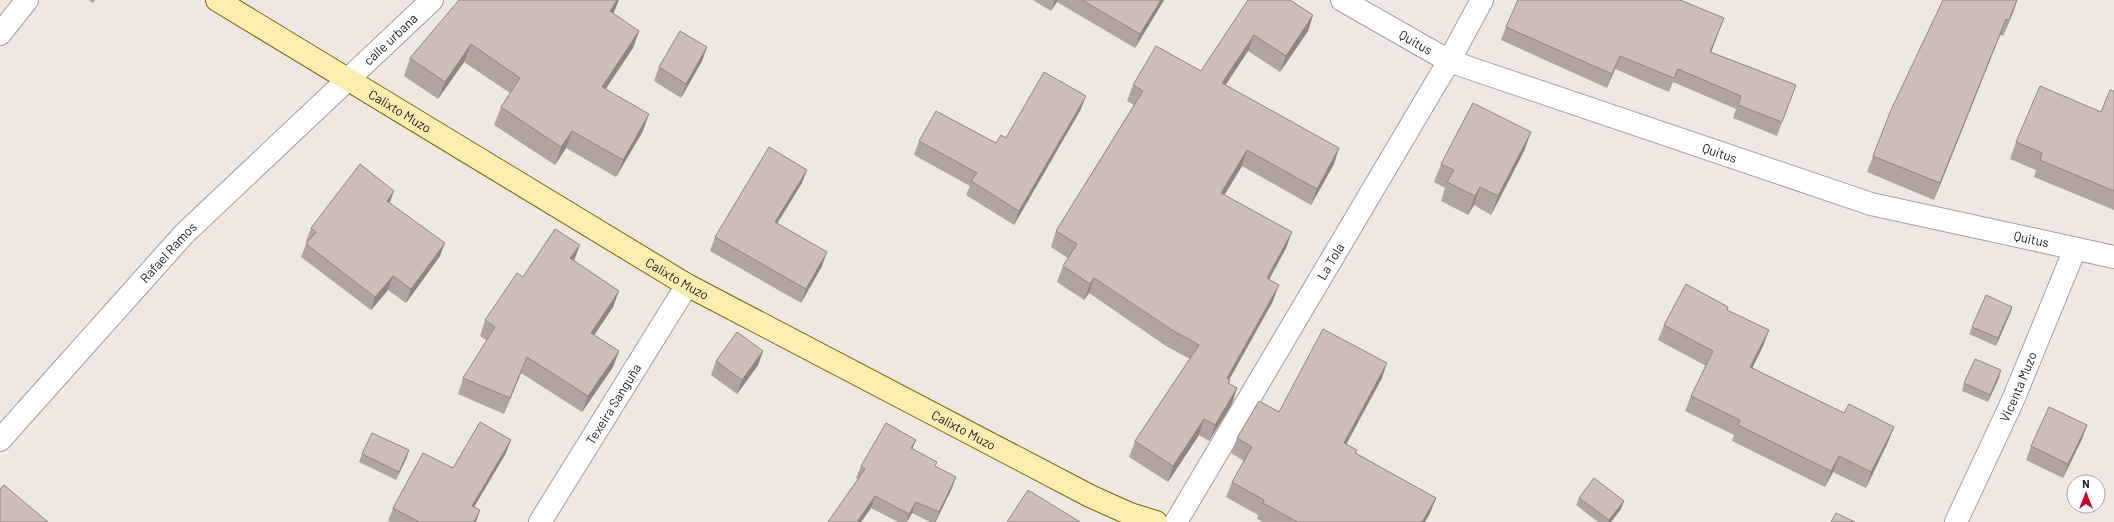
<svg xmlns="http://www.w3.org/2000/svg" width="2114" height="522" viewBox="0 0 2114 522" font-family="Barlow,sans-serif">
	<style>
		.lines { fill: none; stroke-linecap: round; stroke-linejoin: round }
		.street-casing { stroke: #a0a0a0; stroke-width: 24 }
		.secondary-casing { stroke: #776400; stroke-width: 24 }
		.street { stroke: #fff; stroke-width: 22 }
		.secondary { stroke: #fdedb0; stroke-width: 22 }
		.wall { fill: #b1a3a0 }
		.shaded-wall { fill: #908582 }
		.building { fill: #cebeba; stroke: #908582 }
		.labels { text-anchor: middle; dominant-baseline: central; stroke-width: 4; stroke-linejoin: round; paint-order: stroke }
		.street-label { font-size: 13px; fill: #1c1c1c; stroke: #fff }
	</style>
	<rect width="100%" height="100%" fill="#efe7e1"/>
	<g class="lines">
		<!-- street casing -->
		<g class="street-casing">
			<g id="street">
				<path id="s1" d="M 1342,0 L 1449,61 L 1871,204 L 2114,257"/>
				<polyline points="0,34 27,0"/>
				<path id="s2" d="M 0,440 L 184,234 L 432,0"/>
				<path id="s3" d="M 540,522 L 687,285"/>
				<path id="s4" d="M 1176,522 L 1449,61 L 1482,0"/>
				<path id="s5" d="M 1956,522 L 2013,400 L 2075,249"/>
			</g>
		</g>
		<!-- secondary casing -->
		<g class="secondary-casing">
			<g id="secondary">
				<path id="s6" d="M 217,0 L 687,285 L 1090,496 L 1130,514 L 1156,522"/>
			</g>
		</g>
		<!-- street -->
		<use href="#street" class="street"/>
		<!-- secondary -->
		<use href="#secondary" class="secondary"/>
	</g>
	<!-- wall -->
	<g class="wall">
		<polygon points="89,0 95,0 93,3"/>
		<polygon points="1033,0 1164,0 1135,48 1057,2 1051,11"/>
		<polygon points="1248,0 1313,15 1308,31 1280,72 1248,51 1226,85 1334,164 1311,205 1242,166 1224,195 1292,232 1286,248 1269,280 1273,301 1229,380 1232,404 1209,441 1199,435 1168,482 1129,457 1135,441 1190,359 1166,346 1089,293 1084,300 1057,282 1063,266 1068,258 1051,247 1056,231 1134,105 1127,101 1133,85 1201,71"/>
		<polygon points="2014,10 2003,36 2000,35 1934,200 1867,172 1873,156"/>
		<polygon points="614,12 613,14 639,31 633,48 606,89 643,131 616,177 566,148 555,165 494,125 501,107 510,93 464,62 438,99 404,76 410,58"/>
		<polygon points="1724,18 1711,52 1796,85 1777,136 1733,118 1736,109 1673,82 1669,92 1615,69 1607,88 1501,40 1506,27"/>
		<polygon points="707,47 702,61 681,98 654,81 659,67"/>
		<polygon points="2114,91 2114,210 2034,177 2036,170 2010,159 2016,142 2101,112"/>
		<polygon points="1081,109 1014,225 966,195 970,186 914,155 919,141 996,143 1006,138"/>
		<polygon points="1531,132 1524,151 1491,215 1474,205 1468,215 1441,201 1445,188 1434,182 1441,164"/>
		<polygon points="802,183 777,224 822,266 801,303 710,251 715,237"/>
		<polygon points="390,203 440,256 406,303 388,290 371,310 301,257 306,244 307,242 306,241 311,228"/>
		<polygon points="574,261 619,291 613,307 594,335 619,351 613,367 582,412 521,373 504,414 458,394 463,378 487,341 480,336 485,320 523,277"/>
		<polygon points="2012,307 1996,346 1969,334 1972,327"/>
		<polygon points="1727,310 1769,330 1763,346 1752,368 1844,413 1894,427 1888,442 1866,488 1833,472 1825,487 1732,441 1734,435 1685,411 1691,396 1706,366 1658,340 1664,325"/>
		<polygon points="763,351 758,365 737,394 711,375 716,361"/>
		<polygon points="2001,370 1988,402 1962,391 1964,383"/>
		<polygon points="1382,378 1346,445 1356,453 1436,498 1430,513 1425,522 1263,522 1257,519 1258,515 1226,497 1232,482 1244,461 1231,453 1237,438 1279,412"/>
		<polygon points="2087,425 2082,439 2063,478 2026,460 2031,446"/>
		<polygon points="916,440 912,449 936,467 956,477 952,488 936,522 930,522 912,513 907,522 898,522 871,508 861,522 828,522 858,479 856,478 861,466"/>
		<polygon points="506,453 474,507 476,522 390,522 388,521 393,508 453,468"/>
		<polygon points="362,454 407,457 396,480 359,462"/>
		<polygon points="1579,498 1621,509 1611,522 1598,522 1576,505"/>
	</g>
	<!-- shaded-wall -->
	<g class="shaded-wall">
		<polygon points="617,0 619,0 614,12 603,29 610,11"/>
		<polygon points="1055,0 1058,0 1051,11"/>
		<polygon points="1161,0 1164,0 1135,48 1140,34"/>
		<polygon points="2017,0 2014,10 2003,36 2009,20"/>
		<polygon points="1313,15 1308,31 1280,72 1286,56"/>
		<polygon points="1724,18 1719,31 1706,66 1710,52"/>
		<polygon points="2006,19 2000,35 1934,200 1940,183"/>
		<polygon points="639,31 633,48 595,104 602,87"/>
		<polygon points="1254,35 1248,51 1216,99 1222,83"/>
		<polygon points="471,44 464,62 438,99 445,82"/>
		<polygon points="707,47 702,61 681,98 686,84"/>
		<polygon points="1620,56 1615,69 1607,88 1612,74"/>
		<polygon points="1086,96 1081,109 1014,225 1019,211"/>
		<polygon points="649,114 643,131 616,177 623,160"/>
		<polygon points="572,131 566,148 555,165 561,147"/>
		<polygon points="1531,132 1524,151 1491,215 1498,196"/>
		<polygon points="1339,148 1334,164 1311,205 1317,189"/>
		<polygon points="1247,150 1242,166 1216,209 1221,193"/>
		<polygon points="807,170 802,183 769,236 775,222"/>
		<polygon points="1480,187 1474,205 1468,215 1475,196"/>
		<polygon points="394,191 389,205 387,201"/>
		<polygon points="1292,232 1286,248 1261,294 1267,278"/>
		<polygon points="445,243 440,256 406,303 411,289"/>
		<polygon points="580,245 574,261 570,258"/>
		<polygon points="827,252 822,266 801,303 806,289"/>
		<polygon points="393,276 388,290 371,310 375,297"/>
		<polygon points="1094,278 1089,293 1084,300 1090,284"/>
		<polygon points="1279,285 1273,301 1221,394 1227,378"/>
		<polygon points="619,291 613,307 585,349 591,333"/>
		<polygon points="2012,307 2010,314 1996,346 1998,338"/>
		<polygon points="1769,330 1763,346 1745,383 1750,367"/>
		<polygon points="619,351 613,367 582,412 588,396"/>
		<polygon points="763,351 758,365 737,394 742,380"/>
		<polygon points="527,357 521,373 504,414 510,398"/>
		<polygon points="1387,363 1382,378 1338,459 1344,443"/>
		<polygon points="2001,370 1999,378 1988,402 1990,395"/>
		<polygon points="1237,388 1232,404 1209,441 1215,425"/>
		<polygon points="1204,419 1199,435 1168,482 1173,466"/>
		<polygon points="2087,425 2082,439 2063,478 2068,464"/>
		<polygon points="1894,427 1888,442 1866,488 1871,472"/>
		<polygon points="511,440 506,453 467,519 472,506"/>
		<polygon points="916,440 911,452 911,448"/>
		<polygon points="409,450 407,457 396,480 399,472"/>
		<polygon points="1839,456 1833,472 1825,487 1831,471"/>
		<polygon points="956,477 952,488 935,522 939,512"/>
		<polygon points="875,496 871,508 861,522 857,522"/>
		<polygon points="1436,498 1430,513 1425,522 1422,522"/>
		<polygon points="1624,501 1621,509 1611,522 1608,522"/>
		<polygon points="916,502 912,513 907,522 909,514"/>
		<polygon points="480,510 476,522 474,522"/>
	</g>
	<!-- building -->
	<g class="building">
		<polygon points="459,0 617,0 610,11 639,31 602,87 649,114 623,160 572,131 561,147 501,107 520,78 471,44 445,82 410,58"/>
		<polygon points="1082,0 1161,0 1140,34"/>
		<polygon points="1248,0 1290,0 1313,15 1286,56 1254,35 1222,83 1339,148 1317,189 1247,150 1221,193 1292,232 1267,278 1279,285 1227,378 1230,380 1228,383 1237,388 1215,425 1204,419 1173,466 1135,441 1199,345 1172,330 1094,278 1090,284 1063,266 1077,244 1056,231 1143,91 1133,85 1156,46 1201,71"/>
		<polygon points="1518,0 1680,0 1724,18 1710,52 1796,85 1782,122 1738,105 1741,96 1678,69 1674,78 1620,56 1612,74 1506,27"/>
		<polygon points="1943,0 2017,0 2009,20 2006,19 1940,183 1873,156 1891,110"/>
		<polygon points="680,31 707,47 686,84 659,67"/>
		<polygon points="1044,72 1086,96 1019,211 971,181 977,173 919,141 936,111 996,143 1001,135 1006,138"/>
		<polygon points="2040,86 2101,112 2110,90 2114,91 2114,191 2040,160 2042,153 2016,142"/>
		<polygon points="1473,103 1531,132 1498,196 1480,187 1475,196 1447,182 1454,170 1441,164"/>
		<polygon points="769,147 807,170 775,222 827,252 806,289 715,237"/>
		<polygon points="360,164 394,191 387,201 445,243 411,289 393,276 375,297 306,244 316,232 311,228"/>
		<polygon points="555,229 580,245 570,258 619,291 591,333 619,351 588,396 527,357 510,398 463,378 495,327 485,320 517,273 523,277"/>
		<polygon points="1686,284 1728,307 1727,310 1769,330 1750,367 1844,413 1849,404 1894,427 1871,472 1839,456 1831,471 1738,425 1740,420 1691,396 1713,351 1664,325"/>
		<polygon points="1986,295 2012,307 1998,338 1972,327"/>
		<polygon points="1323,329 1387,363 1344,443 1357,450 1355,453 1436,498 1422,522 1297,522 1263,503 1264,500 1232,482 1252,447 1237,438 1259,401 1279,412"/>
		<polygon points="737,332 763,351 742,380 716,361"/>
		<polygon points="1975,359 2001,370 1990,395 1964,383"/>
		<polygon points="2049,407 2087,425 2068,464 2031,446"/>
		<polygon points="480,422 511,440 472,506 480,510 474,522 419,522 393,508 423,453 453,468"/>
		<polygon points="886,423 916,440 911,448 937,462 935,466 956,477 939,512 916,502 909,514 875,496 857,522 828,522 865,469 861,466"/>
		<polygon points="372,433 409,450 399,472 362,454"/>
		<polygon points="1594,478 1624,501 1609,520 1579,498"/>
		<polygon points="4,485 48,522 0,522 0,489"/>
		<polygon points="1028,490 1080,522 1007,522"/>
		<polygon points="1836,513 1855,522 1831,522"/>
	</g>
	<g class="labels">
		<!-- street labels -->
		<g class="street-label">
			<text stroke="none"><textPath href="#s2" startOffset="560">calle urbana</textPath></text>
			<text stroke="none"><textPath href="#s1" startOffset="85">Quitus</textPath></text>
			<text stroke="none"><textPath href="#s6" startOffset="214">Calixto Muzo</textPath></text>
			<text stroke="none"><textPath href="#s1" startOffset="409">Quitus</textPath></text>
			<text stroke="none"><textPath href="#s1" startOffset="733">Quitus</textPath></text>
			<text stroke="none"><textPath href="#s2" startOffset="252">Rafael Ramos</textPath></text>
			<text stroke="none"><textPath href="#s4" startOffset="303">La Tola</textPath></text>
			<text stroke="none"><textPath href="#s6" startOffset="538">Calixto Muzo</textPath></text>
			<text stroke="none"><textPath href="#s5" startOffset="149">Vicenta Muzo</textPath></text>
			<text stroke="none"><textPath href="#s3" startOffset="139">Texeira Sanguña</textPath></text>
			<text stroke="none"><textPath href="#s6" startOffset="862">Calixto Muzo</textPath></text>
		</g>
	</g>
	<!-- north arrow -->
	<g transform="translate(2086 494)"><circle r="19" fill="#ffffff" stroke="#a4a4a4"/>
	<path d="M0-3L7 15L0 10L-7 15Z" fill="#c90035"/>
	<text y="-6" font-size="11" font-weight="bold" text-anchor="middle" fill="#1c1c1c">N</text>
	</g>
</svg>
